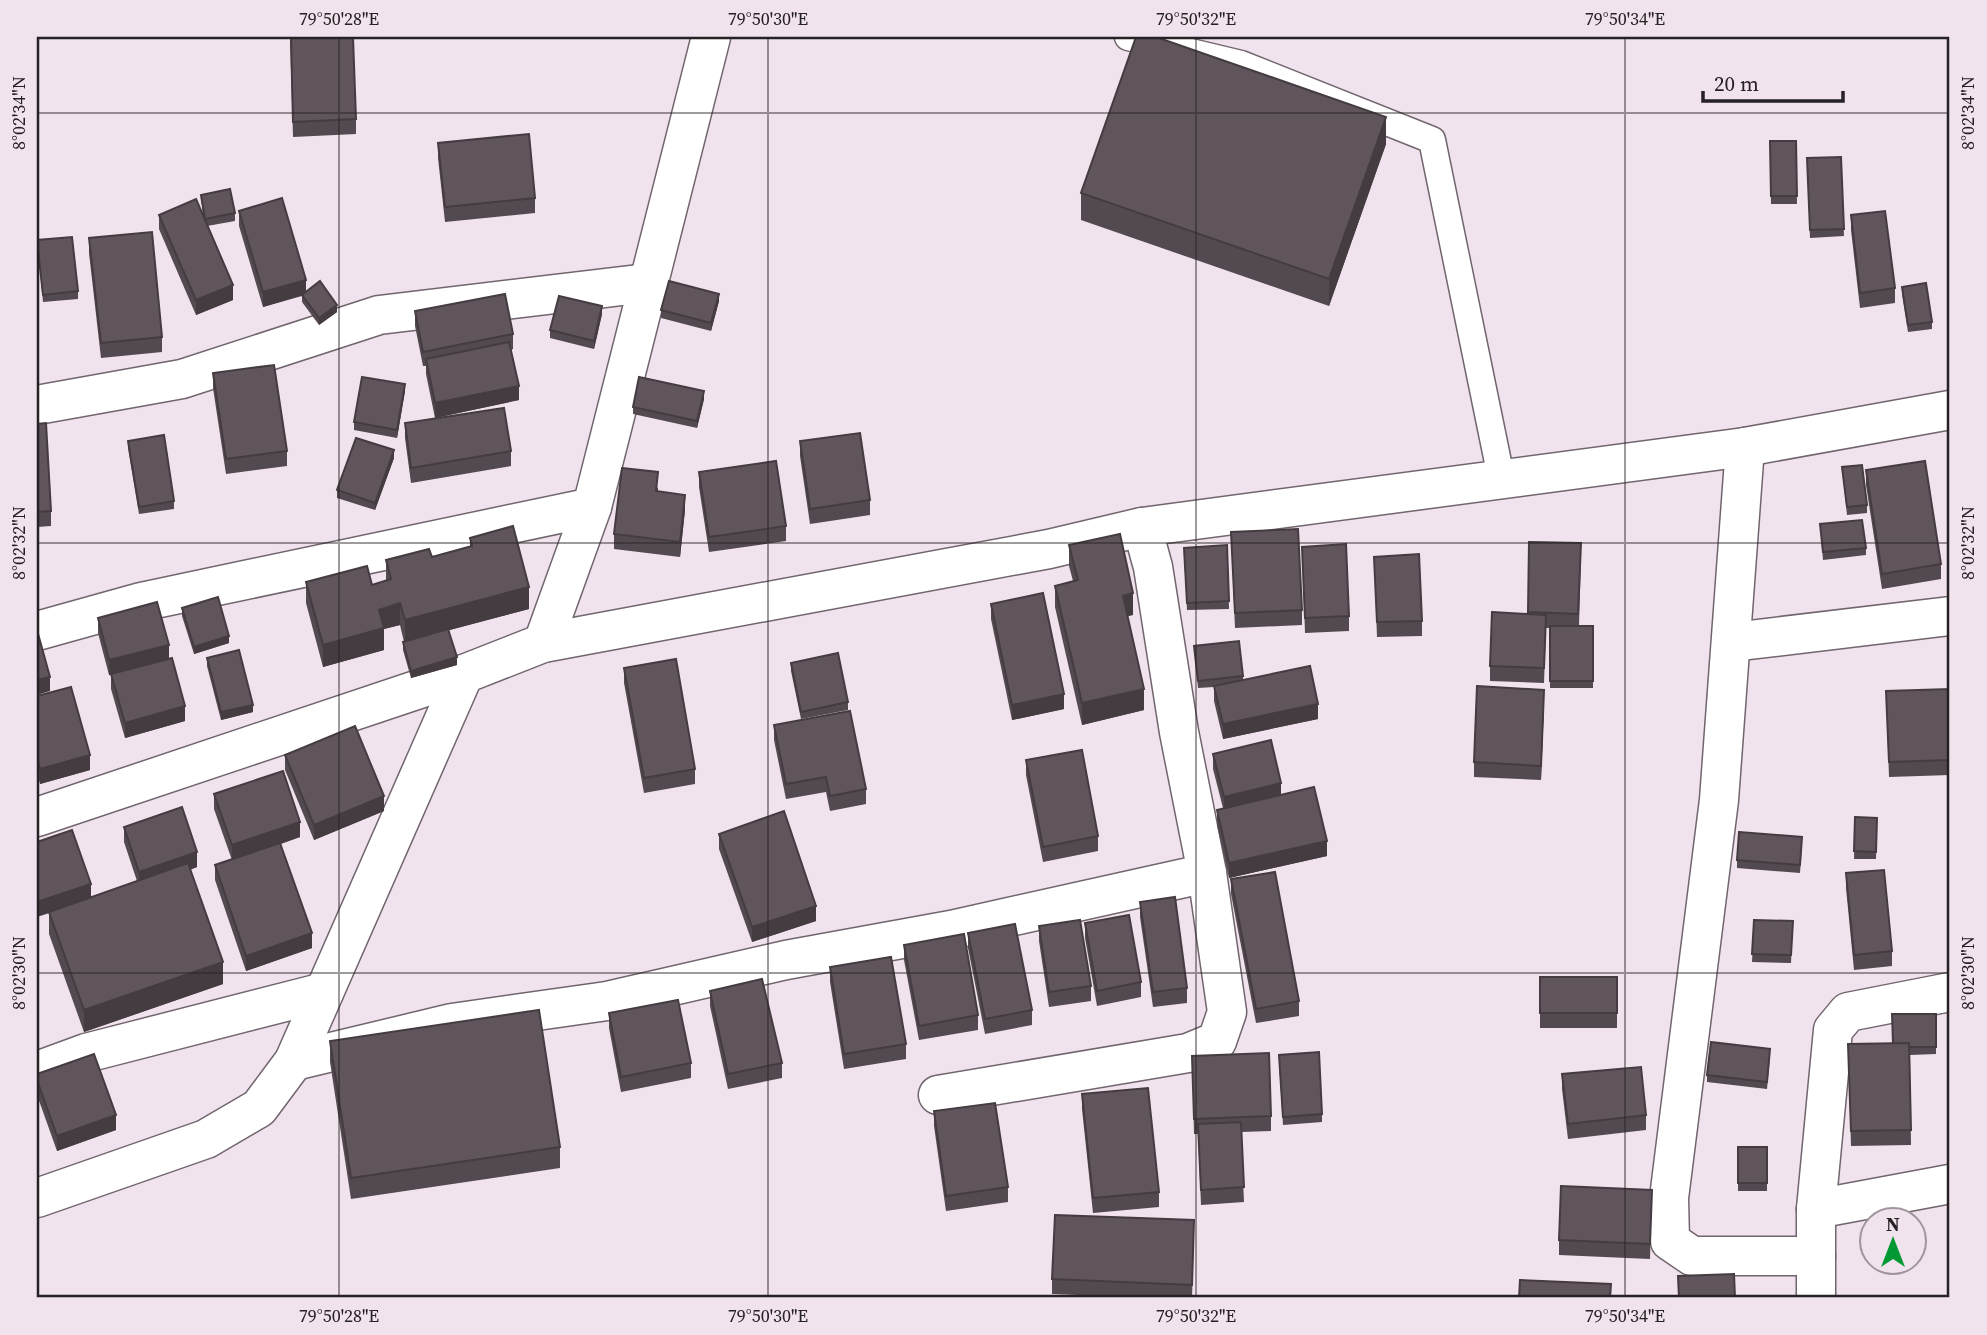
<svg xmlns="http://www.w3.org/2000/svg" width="1987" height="1335" viewBox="0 0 1987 1335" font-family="'Source Serif 4',serif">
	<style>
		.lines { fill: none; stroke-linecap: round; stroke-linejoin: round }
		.lane-casing { stroke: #71656e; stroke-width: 29 }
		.street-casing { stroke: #71656e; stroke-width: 41 }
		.lane { stroke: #fff; stroke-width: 26 }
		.street { stroke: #fff; stroke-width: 38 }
		.wall { fill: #534950 }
		.shaded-wall { fill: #443c41 }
		.building { fill: #61555d; stroke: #443c41; stroke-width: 2 }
		.ticks { fill: none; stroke: #262124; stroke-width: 2; stroke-opacity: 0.45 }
		.neatline { fill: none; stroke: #262124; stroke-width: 2.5 }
		.ticks-label { font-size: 18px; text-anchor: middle; fill: #262124 }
	</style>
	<rect width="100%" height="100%" fill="#f1e3ed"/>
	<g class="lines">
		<!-- lane casing -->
		<g class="lane-casing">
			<polyline id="lane" points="1128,37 1241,64 1432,140 1501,477"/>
		</g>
		<!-- street casing -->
		<g class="street-casing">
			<g id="street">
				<polyline points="37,405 182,379 379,315 647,283"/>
				<polyline points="1745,447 1719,800 1669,1198 1670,1241 1692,1256 1816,1256"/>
				<polyline points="37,631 141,602 592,507"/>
				<polyline points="1732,642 1950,616"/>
				<polyline points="543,643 592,507 711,37"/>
				<polyline points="37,817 464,674"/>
				<polyline points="294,1061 452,1023 607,1001 786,960 951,930 1207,873"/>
				<polyline points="37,1071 86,1053 324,992"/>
				<polyline points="938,1095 1188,1053 1217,1041 1227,1012 1207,873 1179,732 1153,567 1142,527"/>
				<polyline points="37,1198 206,1139 259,1108 294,1061 464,674 543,643 1049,549 1142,527 1745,447 1950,410"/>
				<polyline points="1816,1209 1950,1184"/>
				<polyline points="1816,1298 1816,1209 1833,1030 1848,1012 1950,992"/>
			</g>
		</g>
		<!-- lane -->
		<use href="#lane" class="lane"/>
		<!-- street -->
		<use href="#street" class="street"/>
	</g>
	<!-- wall -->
	<g class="wall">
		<polygon points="290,37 356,119 356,134 293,137"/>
		<polygon points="1770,141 1796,141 1797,204 1771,204"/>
		<polygon points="438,143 535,198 535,213 445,222 438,158"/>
		<polygon points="1386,144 1329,306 1081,220 1081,193"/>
		<polygon points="1841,157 1844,236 1810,238 1807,158"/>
		<polygon points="201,195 235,213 235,221 207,226 233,300 196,315 159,229 159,215 203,217"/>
		<polygon points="239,211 306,292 337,312 319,325 302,302 302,296 263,307 239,226"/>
		<polygon points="1851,215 1895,288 1895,303 1860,308 1851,230"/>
		<polygon points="89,238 162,337 162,352 101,358 89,253"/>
		<polygon points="37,240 78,291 78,299 43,302"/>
		<polygon points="1902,287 1932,322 1932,329 1908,332 1902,294"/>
		<polygon points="719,301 711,331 661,318 661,310"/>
		<polygon points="415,311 513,334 513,349 511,350 519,400 435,418 426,374 426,366 423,366 415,326"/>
		<polygon points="602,314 594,349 550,338 550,330"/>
		<polygon points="213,373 287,451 287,466 226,474 213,388"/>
		<polygon points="405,391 397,438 354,430 354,422"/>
		<polygon points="704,399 697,428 633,414 633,407"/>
		<polygon points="405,423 511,451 511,466 411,483 405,438"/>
		<polygon points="37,424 51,511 51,526 37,527"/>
		<polygon points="128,441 174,501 174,509 139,514 128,448"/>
		<polygon points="800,441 870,500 870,515 810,524 800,456"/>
		<polygon points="394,458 375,510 337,498 337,490"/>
		<polygon points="1842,467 1867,505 1867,513 1847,515"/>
		<polygon points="1866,470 1941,564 1941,579 1882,589 1866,485"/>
		<polygon points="699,472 786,526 786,541 709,552 699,487"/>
		<polygon points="658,487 658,491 685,510 680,557 614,549 614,534"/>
		<polygon points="1820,524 1866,548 1866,555 1823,560"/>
		<polygon points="1231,532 1302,610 1302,625 1235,628"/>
		<polygon points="470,538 529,609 449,630 457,665 411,678 403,650 403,642 404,642 400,625 384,629 384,650 323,667 306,603 306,582 372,585 386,581 386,560 432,557 470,547"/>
		<polygon points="1529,542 1581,558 1579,626 1593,626 1593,688 1550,688 1550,628 1546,628 1544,683 1490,681 1490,666 1528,614"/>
		<polygon points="1069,545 1133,615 1127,616 1144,710 1082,725 1055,607 1055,586 1073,581 1069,566"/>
		<polygon points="1227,545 1229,609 1187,610 1184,555"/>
		<polygon points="1302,547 1349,616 1349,631 1305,633"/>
		<polygon points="1374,557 1422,621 1422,636 1377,637"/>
		<polygon points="991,604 1064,709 1012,720 991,619"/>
		<polygon points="182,608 229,643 194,654 182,616"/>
		<polygon points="98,618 169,659 185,721 125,738 111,689 111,675 109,675 98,633"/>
		<polygon points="1194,646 1243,676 1243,680 1318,719 1223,739 1214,701 1214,687 1198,688"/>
		<polygon points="207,658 253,712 221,720 207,666"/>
		<polygon points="791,663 848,702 848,710 801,719 791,671"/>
		<polygon points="624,668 695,769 695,784 644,793 624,683"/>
		<polygon points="1950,689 1950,775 1889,777 1886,691"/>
		<polygon points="37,696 90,770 40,784 37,773"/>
		<polygon points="1544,705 1541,780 1474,777 1474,762"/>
		<polygon points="774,725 866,789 866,804 830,811 826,792 786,799 774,740"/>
		<polygon points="1213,754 1281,795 1327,856 1229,878 1217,825 1217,810 1223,808 1213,769"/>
		<polygon points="285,755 384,811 314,840 285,770"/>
		<polygon points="1026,760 1098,836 1098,851 1043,862 1026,775"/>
		<polygon points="214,794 300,837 281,844 312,948 246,971 215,880 215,865 232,860 214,809"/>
		<polygon points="1855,817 1877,818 1876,859 1854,859"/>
		<polygon points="124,827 197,867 190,870 223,984 84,1032 49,934 49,913 37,917 137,881 124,842"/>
		<polygon points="719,834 816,921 752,942 719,849"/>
		<polygon points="1802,845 1800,873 1737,868 1737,860"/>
		<polygon points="1846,873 1892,951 1892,966 1854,970 1846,888"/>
		<polygon points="1231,879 1299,1001 1299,1016 1256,1023 1231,894"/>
		<polygon points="1140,902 1187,988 1187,1003 1153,1007 1140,917"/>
		<polygon points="1754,920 1793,921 1791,963 1752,962"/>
		<polygon points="1085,923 1141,982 1141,997 1097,1006 1085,938"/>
		<polygon points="1039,926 1091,986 1091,1001 1049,1007 1039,941"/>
		<polygon points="968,933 1032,1010 1032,1025 985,1034 968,948"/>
		<polygon points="904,945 978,1015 978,1030 919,1040 904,960"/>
		<polygon points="830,967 906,1044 906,1059 844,1069 830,982"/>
		<rect x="1540" y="977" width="77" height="51"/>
		<polygon points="710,991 782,1063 782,1078 728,1089 710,1006"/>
		<polygon points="609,1013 691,1063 691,1078 621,1092 609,1028"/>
		<polygon points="1936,1014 1936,1054 1910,1055 1911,1145 1851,1146 1848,1044 1893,1044"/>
		<polygon points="330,1041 560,1147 560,1168 351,1199 330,1062"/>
		<polygon points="1192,1056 1271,1116 1271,1131 1241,1132 1244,1202 1201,1205 1198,1134 1194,1134"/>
		<polygon points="1770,1057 1767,1089 1707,1082 1707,1075"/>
		<polygon points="1279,1063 1322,1114 1322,1122 1283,1125"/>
		<polygon points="37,1074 116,1130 57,1151 37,1095"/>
		<polygon points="1562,1074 1646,1115 1646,1130 1568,1139 1562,1089"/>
		<polygon points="1082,1094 1159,1192 1159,1207 1093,1213 1082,1109"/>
		<polygon points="934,1111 1008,1187 1008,1202 946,1211 934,1126"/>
		<rect x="1738" y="1147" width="29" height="44"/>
		<polygon points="1652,1190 1650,1259 1559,1255 1559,1240"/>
		<polygon points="1194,1235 1192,1298 1155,1298 1052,1294 1052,1279"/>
	</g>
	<!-- shaded-wall -->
	<g class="shaded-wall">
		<polygon points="1386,117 1386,144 1329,306 1329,279"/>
		<polygon points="306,280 306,294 263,307 263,292"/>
		<polygon points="233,285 233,300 196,315 196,300"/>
		<polygon points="719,294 719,301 711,331 711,323"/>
		<polygon points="337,305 337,312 319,325 319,318"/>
		<polygon points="602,306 602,314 594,349 594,341"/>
		<polygon points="405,384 405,391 397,438 397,430"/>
		<polygon points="519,386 519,400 435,418 435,403"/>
		<polygon points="704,391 704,399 697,428 697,421"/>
		<polygon points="394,450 394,458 375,510 375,503"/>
		<polygon points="685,495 685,510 680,557 680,542"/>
		<polygon points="529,587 529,609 405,642 405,620"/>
		<polygon points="1133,593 1133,615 1123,617 1123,596"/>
		<polygon points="400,603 400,625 384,629 384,650 323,667 323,645 379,610"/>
		<polygon points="229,636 229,643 194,654 194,647"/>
		<polygon points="169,645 169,660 109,675 109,660"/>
		<polygon points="457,657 457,665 411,678 411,671"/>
		<polygon points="50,677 50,691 37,695 37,680"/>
		<polygon points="1144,689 1144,710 1082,725 1082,703"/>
		<polygon points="1544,690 1544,705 1541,780 1541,766"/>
		<polygon points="1064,694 1064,709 1012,720 1012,705"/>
		<polygon points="1318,704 1318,719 1223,739 1223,724"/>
		<polygon points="253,705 253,712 221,720 221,712"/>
		<polygon points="185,706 185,721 125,738 125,723"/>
		<polygon points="90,755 90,770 40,784 40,769"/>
		<polygon points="1281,783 1281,798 1224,812 1224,797"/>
		<polygon points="384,796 384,811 314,840 314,825"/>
		<polygon points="300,822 300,837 232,860 232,845"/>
		<polygon points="1327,841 1327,856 1229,878 1229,863"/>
		<polygon points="197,852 197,867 139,886 139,872"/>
		<polygon points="91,884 91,899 37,917 37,902"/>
		<polygon points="816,906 816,921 752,942 752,927"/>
		<polygon points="312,933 312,948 246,971 246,956"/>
		<polygon points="223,962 223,984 84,1032 84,1010"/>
		<polygon points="116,1115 116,1130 57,1151 57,1136"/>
	</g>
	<!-- building -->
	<g class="building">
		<polygon points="291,37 353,37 356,119 293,122"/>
		<polygon points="1136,37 1156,37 1386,117 1329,279 1081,193"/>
		<polygon points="529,134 535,198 445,207 438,143"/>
		<polygon points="1770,141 1796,141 1797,196 1771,196"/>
		<polygon points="1841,157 1844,229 1810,230 1807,158"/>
		<polygon points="230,189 235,213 205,219 201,195"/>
		<polygon points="282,198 306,280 263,292 239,211"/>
		<polygon points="196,199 233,285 196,300 159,215"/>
		<polygon points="1885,211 1895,288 1860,293 1851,215"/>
		<polygon points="152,232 162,337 101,343 89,238"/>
		<polygon points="72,237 78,291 43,295 37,240"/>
		<polygon points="320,281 337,305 319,318 302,295"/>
		<polygon points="669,281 719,294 711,323 661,310"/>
		<polygon points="1926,283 1932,322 1908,325 1902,287"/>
		<polygon points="505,294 513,334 423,352 415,311"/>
		<polygon points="559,296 602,306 594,341 550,330"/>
		<polygon points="509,342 519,386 435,403 426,359"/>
		<polygon points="274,365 287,451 226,459 213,373"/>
		<polygon points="362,377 405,384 397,430 354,422"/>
		<polygon points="639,377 704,391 697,421 633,407"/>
		<polygon points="504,408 511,451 411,468 405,423"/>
		<polygon points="46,423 51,511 37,512 37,424"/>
		<polygon points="860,433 870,500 810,509 800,441"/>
		<polygon points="164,435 174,501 139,507 128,441"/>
		<polygon points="356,438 394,450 375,503 337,490"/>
		<polygon points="776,461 786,526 709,537 699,472"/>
		<polygon points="1925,461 1941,564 1882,574 1866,470"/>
		<polygon points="1862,465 1867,505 1847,507 1842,467"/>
		<polygon points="622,468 658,472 656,491 685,495 680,542 614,534"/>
		<polygon points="1862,520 1866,548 1823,552 1820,524"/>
		<polygon points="513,526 529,587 405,620 400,603 379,610 384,628 323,645 306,582 367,566 372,585 391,579 386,560 429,549 432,557 472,546 470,538"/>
		<polygon points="1298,529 1302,610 1235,613 1231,532"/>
		<polygon points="1120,534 1133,593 1123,596 1144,689 1082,703 1055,586 1078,580 1069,545"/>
		<polygon points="1529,542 1581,543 1578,614 1528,612"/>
		<polygon points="1346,544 1349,616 1305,618 1302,547"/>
		<polygon points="1227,545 1229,601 1187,603 1184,548"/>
		<polygon points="1419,554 1422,621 1377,622 1374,557"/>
		<polygon points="1043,593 1064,694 1012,705 991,604"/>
		<polygon points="218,597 229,636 194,647 182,608"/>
		<polygon points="157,602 169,645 109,660 98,618"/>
		<polygon points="1492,612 1546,615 1544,668 1490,666"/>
		<rect x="1550" y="626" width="43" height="55"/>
		<polygon points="448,629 457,657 411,671 403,642"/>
		<polygon points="37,630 50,677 37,680"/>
		<polygon points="1239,641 1243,676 1198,681 1194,646"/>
		<polygon points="239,650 253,705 221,712 207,658"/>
		<polygon points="838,653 848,702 801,712 791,663"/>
		<polygon points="172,658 185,706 125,723 111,674"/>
		<polygon points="676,659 695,769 644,778 624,668"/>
		<polygon points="1310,666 1318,704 1223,724 1214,686"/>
		<polygon points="1477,686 1544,690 1541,766 1474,762"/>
		<polygon points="71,687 90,755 40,769 37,758 37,696"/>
		<polygon points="1950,689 1950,760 1889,762 1886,691"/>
		<polygon points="850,711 866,789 830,796 826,777 786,784 774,725"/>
		<polygon points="355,726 384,796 314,825 285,755"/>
		<polygon points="1271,740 1281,783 1224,797 1213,754"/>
		<polygon points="1082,750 1098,836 1043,847 1026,760"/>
		<polygon points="283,771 300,822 232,845 214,794"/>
		<polygon points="1314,787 1327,841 1229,863 1217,810"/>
		<polygon points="182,807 197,852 139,872 124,827"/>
		<polygon points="784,811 816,906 752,927 719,834"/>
		<polygon points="1855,817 1877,818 1876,852 1854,851"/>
		<polygon points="72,830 91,884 37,902 37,842"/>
		<polygon points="1739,832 1802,837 1800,865 1737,860"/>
		<polygon points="280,843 312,933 246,956 215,865"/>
		<polygon points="188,863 223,962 84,1010 49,912"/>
		<polygon points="1884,870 1892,951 1854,955 1846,873"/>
		<polygon points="1275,872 1299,1001 1256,1009 1231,879"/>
		<polygon points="1175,897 1187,988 1153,992 1140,902"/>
		<polygon points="1129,915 1141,982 1097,991 1085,923"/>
		<polygon points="1080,920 1091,986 1049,992 1039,926"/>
		<polygon points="1754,920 1793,921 1791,955 1752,954"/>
		<polygon points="1015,924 1032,1010 985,1019 968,933"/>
		<polygon points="964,934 978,1015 919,1026 904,945"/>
		<polygon points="891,957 906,1044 844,1054 830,967"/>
		<rect x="1540" y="977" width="77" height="36"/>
		<polygon points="762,979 782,1063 728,1074 710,991"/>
		<polygon points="678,1000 691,1063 621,1077 609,1013"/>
		<polygon points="539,1010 560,1147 351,1178 330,1041"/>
		<polygon points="1892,1014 1936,1014 1936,1047 1909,1047 1909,1043 1893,1044"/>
		<polygon points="1711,1042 1770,1049 1767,1082 1707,1075"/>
		<polygon points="1909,1043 1911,1130 1851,1131 1848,1044"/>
		<polygon points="1319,1052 1322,1114 1283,1117 1279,1055"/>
		<polygon points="1269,1053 1271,1116 1194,1119 1192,1056"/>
		<polygon points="94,1054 116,1115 57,1136 37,1080 37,1074"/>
		<polygon points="1641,1067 1646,1115 1568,1124 1562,1074"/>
		<polygon points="1148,1088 1159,1192 1093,1198 1082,1094"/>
		<polygon points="995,1103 1008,1187 946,1196 934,1111"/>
		<polygon points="1241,1122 1244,1187 1201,1190 1198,1124"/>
		<rect x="1738" y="1147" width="29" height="36"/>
		<polygon points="1561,1186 1652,1190 1650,1244 1559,1240"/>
		<polygon points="1055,1215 1194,1220 1192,1285 1052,1279"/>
		<polygon points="1734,1274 1735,1298 1679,1298 1678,1276"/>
		<polygon points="1520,1280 1611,1284 1610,1298 1519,1298"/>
	</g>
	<!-- ticks -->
	<path class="ticks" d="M 339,37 L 339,1298M 768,37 L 768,1298M 1196,37 L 1196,1298M 1625,37 L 1625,1298M 37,113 L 1950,113M 37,543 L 1950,543M 37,973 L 1950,973"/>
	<!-- border -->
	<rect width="1987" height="1335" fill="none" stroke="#f1e3ed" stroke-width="77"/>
	<!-- north arrow -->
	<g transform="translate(1893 1241)"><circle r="33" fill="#f1e3ed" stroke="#a0959d" stroke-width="2"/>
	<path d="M0-5L12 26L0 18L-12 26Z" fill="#009933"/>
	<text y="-10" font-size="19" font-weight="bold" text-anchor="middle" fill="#262124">N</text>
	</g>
	<!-- scale -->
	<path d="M1703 91v10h140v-10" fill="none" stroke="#262124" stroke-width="3.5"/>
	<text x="1714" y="91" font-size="21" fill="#262124" stroke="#f1e3ed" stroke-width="5" paint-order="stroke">20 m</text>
	<rect x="38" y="38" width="1910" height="1258" class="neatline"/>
	<g class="ticks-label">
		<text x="339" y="25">79°50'28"E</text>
		<text x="768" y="25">79°50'30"E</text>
		<text x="1196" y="25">79°50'32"E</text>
		<text x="1625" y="25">79°50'34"E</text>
		<text transform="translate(19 113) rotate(-90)" y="6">8°02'34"N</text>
		<text transform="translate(1968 113) rotate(-90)" y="6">8°02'34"N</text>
		<text transform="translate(19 543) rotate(-90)" y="6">8°02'32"N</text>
		<text transform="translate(1968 543) rotate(-90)" y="6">8°02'32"N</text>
		<text transform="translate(19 973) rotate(-90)" y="6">8°02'30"N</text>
		<text transform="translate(1968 973) rotate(-90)" y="6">8°02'30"N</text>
		<text x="339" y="1322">79°50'28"E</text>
		<text x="768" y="1322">79°50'30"E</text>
		<text x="1196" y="1322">79°50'32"E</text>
		<text x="1625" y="1322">79°50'34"E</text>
	</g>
</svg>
